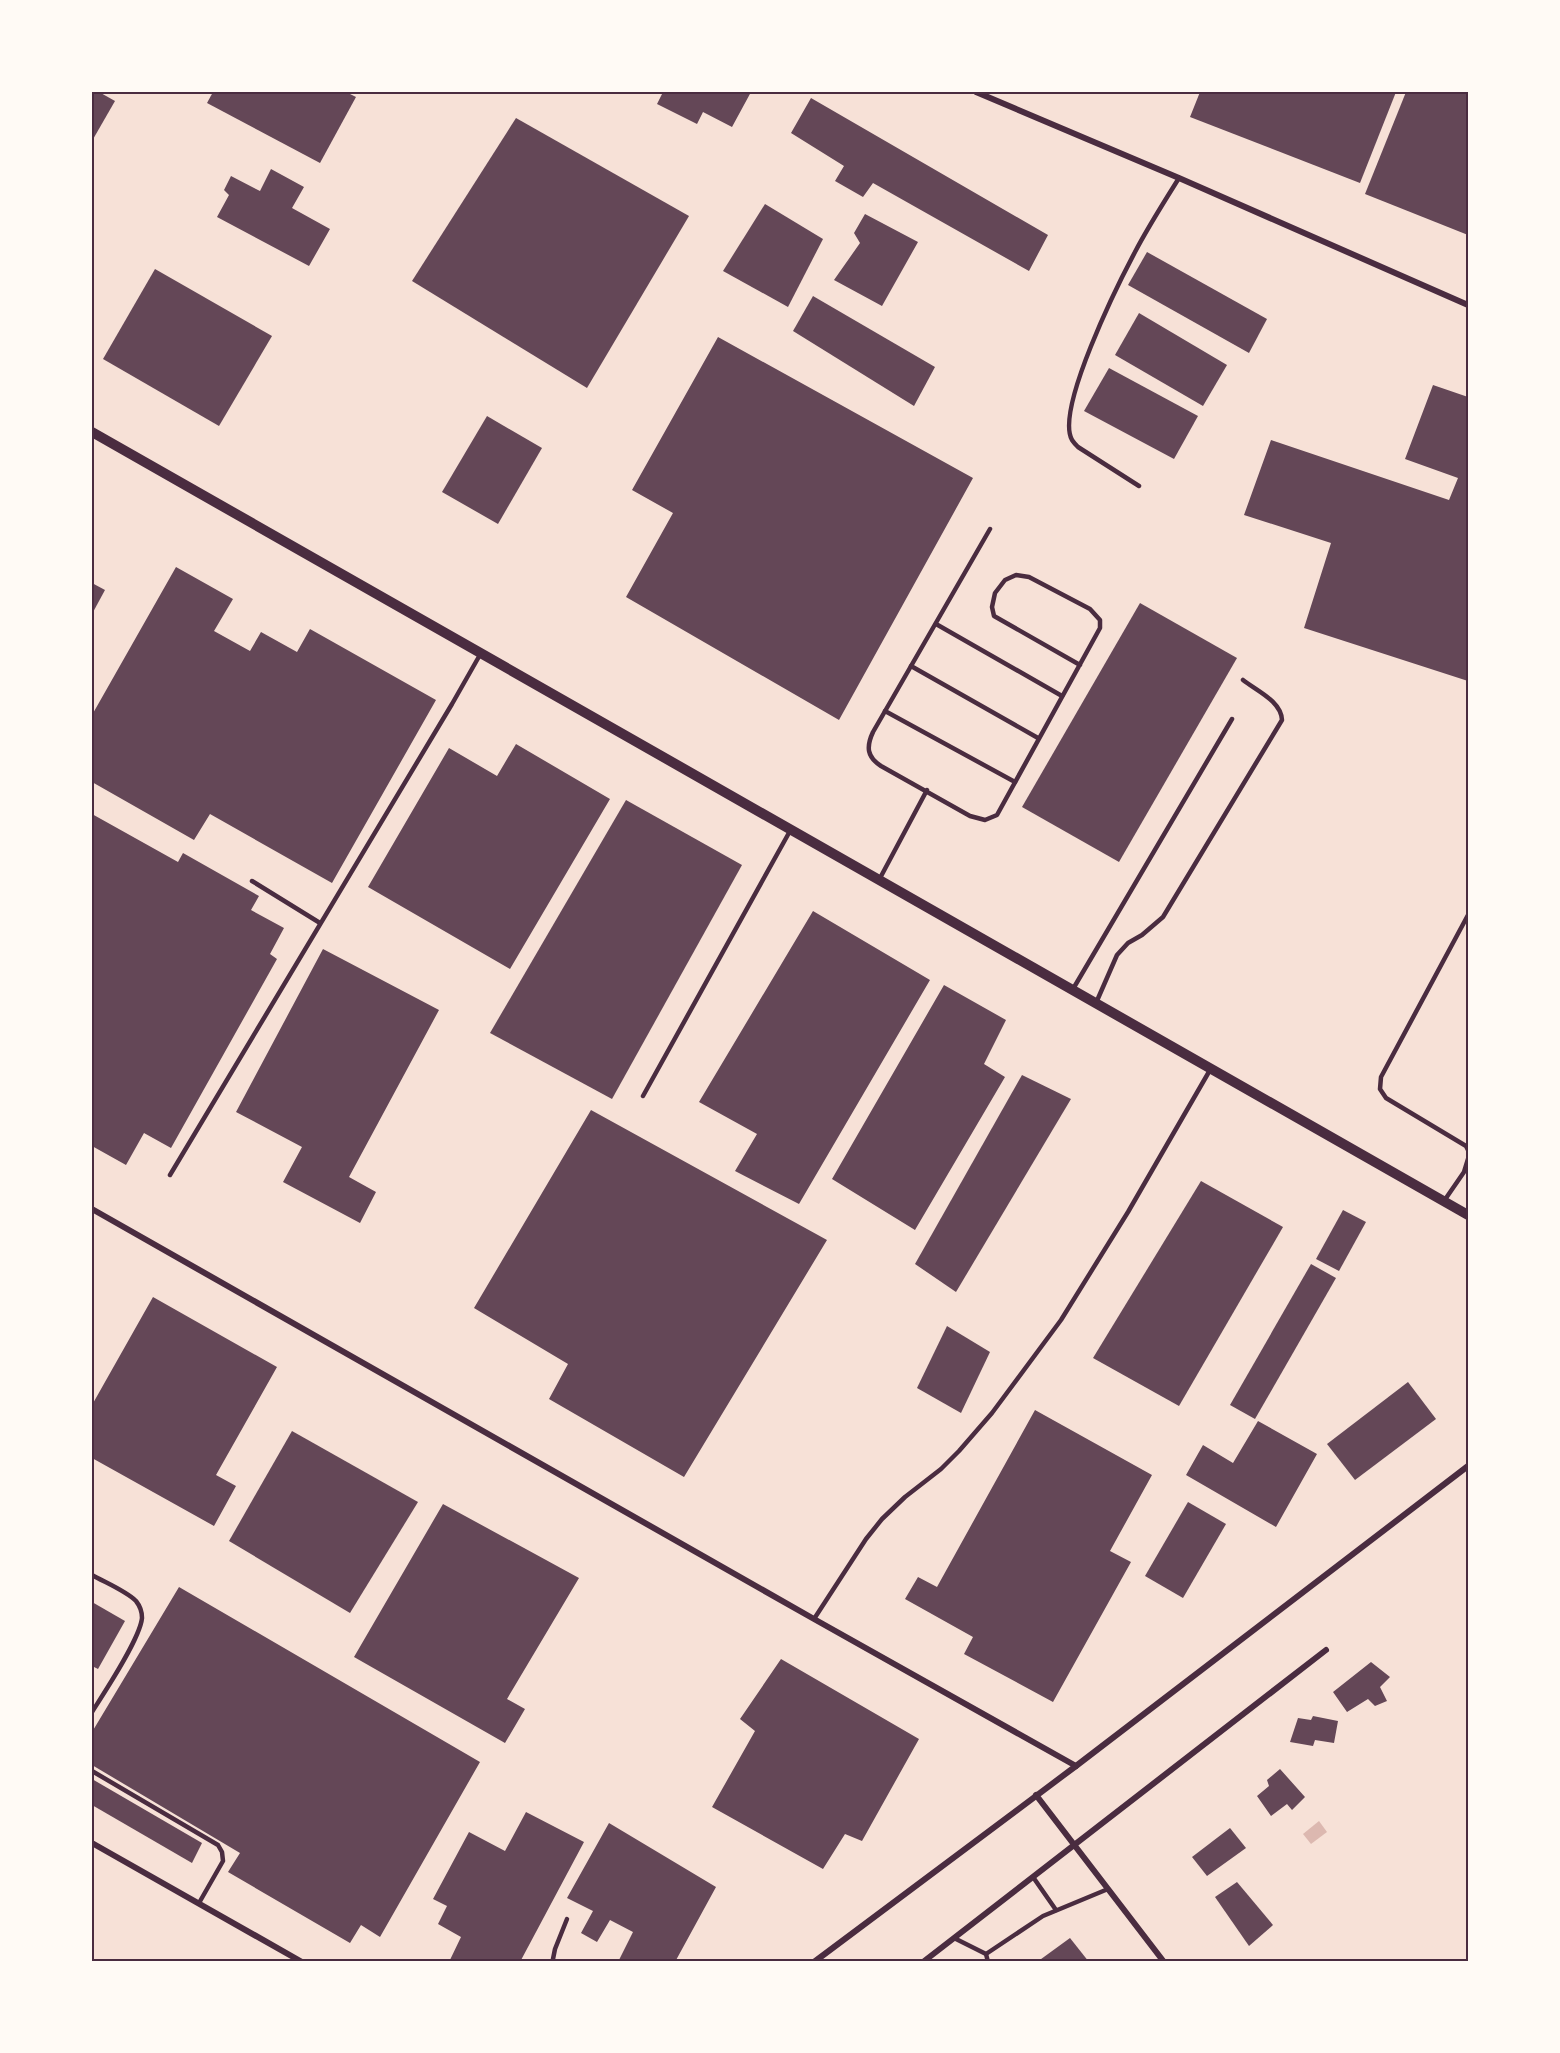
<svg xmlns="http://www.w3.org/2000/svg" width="1560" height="2053" viewBox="0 0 1560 2053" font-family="'Fira Sans Condensed',sans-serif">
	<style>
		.water { fill: #dcb8b0 }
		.building { fill: #644757 }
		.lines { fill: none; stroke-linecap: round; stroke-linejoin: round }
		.service { stroke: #4a2c40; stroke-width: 4.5 }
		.minor { stroke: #4a2c40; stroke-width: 6 }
		.tertiary { stroke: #4a2c40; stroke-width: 10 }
		.neatline { fill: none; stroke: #4a2c40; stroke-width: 2 }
	</style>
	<rect width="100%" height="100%" fill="#f7e1d7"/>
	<!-- water -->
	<polygon class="water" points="1319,1821 1327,1832 1311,1844 1303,1834"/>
	<!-- building -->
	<g class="building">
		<polygon points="92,92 99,92 115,101 92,141"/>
		<polygon points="213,92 346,92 356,97 320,163 207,103"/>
		<polygon points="663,92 751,92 732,127 703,112 697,124 657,104"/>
		<polygon points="1200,92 1396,92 1360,183 1190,117"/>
		<polygon points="1406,92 1468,92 1468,235 1365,194"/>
		<polygon points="811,98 1048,235 1029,271 873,183 863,197 835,181 844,166 791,133"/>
		<polygon points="516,118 689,216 587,388 412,281"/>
		<polygon points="271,169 304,187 292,208 330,229 309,266 217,217 229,195 224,190 231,176 260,191"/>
		<polygon points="765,204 823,239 788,307 723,271"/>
		<polygon points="865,214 918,242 882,306 834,280 860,243 854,233"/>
		<polygon points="1147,252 1267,319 1249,353 1128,285"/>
		<polygon points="155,269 272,336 219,426 103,359"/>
		<polygon points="813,296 935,367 914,406 793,331"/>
		<polygon points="1139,313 1227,365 1203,406 1115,355"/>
		<polygon points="718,337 973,478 839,720 626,597 673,513 632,490"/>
		<polygon points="1109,368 1198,416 1174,459 1084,411"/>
		<polygon points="1433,385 1468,397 1468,681 1304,628 1331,543 1244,515 1271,440 1449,500 1458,478 1405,459"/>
		<polygon points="487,416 542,448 498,524 442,492"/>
		<polygon points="176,567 233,599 214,631 250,651 261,632 297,652 310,629 436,700 332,883 210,814 194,840 92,782 92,715"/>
		<polygon points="92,583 105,590 92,614"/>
		<polygon points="1140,603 1237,658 1119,862 1022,807"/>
		<polygon points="516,744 610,799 510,969 368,887 449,748 497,776"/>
		<polygon points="626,800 742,865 612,1099 490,1033"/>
		<polygon points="92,814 178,862 183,853 259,896 251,910 284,928 270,954 277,959 171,1148 144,1133 126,1165 92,1146"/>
		<polygon points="813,911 930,980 799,1204 735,1171 757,1134 699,1102"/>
		<polygon points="323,949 439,1010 349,1177 376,1192 360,1223 283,1182 302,1147 236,1112"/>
		<polygon points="944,985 1006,1020 984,1064 1005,1077 915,1230 832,1179"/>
		<polygon points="1022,1075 1071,1099 956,1292 915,1264"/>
		<polygon points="591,1110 827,1240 684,1477 549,1399 568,1364 474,1308"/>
		<polygon points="1201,1181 1283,1227 1179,1406 1093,1358"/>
		<polygon points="1343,1210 1366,1222 1339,1271 1316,1259"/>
		<polygon points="1311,1264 1336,1278 1255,1419 1230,1405"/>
		<polygon points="153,1297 277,1367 216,1475 236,1486 214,1526 92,1458 92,1405"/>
		<polygon points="947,1326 990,1352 961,1413 917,1388"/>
		<polygon points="1408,1382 1436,1419 1355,1480 1327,1444"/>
		<polygon points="1035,1410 1152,1475 1110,1551 1131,1562 1053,1702 964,1654 973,1637 905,1599 918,1577 937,1587"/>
		<polygon points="1258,1421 1317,1454 1276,1527 1186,1475 1203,1445 1233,1463"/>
		<polygon points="292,1431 418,1502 350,1613 229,1541"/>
		<polygon points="1188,1502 1226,1524 1183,1598 1145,1576"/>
		<polygon points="443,1504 579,1578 507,1699 525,1709 505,1743 354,1657"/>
		<polygon points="179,1587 480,1762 380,1937 361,1925 350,1943 228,1872 240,1853 92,1765 92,1732"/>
		<polygon points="92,1602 125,1621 98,1669 92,1666"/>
		<polygon points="781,1659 919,1739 862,1841 845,1834 823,1869 712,1807 755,1731 740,1719"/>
		<polygon points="1371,1662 1390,1677 1380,1687 1387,1701 1375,1706 1368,1699 1347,1712 1333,1692"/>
		<polygon points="1313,1716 1338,1721 1334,1743 1315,1740 1313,1746 1290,1742 1298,1718 1311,1720"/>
		<polygon points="1280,1769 1305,1797 1292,1810 1287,1804 1271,1816 1257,1796 1269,1786 1267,1780"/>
		<polygon points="92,1779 202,1843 192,1863 92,1805"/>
		<polygon points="526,1812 584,1842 520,1962 449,1962 461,1937 438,1924 447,1906 433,1899 469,1832 505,1851"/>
		<polygon points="609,1823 716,1887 675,1962 618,1962 633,1932 610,1920 597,1942 581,1933 593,1911 567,1898"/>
		<polygon points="1230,1828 1246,1848 1207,1876 1192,1857"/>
		<polygon points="1237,1882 1273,1925 1249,1946 1215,1897"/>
		<polygon points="1070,1938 1089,1962 1037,1962"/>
	</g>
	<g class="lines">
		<!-- service -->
		<g class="service">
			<path d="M 1139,486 L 1078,447 C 1076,445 1074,443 1072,440 C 1055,410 1118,284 1135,252 C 1148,227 1164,202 1179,178"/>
			<path d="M 990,529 L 873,732 C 866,747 867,757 881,766 L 970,816 L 985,820 L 997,815 L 1100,628 L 1100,620 L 1090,609 L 1029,577 L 1016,575 L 1005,580 L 995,593 L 992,607 L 994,616 L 1080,665"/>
			<polyline points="936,624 1062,696"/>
			<polyline points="911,666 1038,738"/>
			<polyline points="885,711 1015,782"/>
			<polyline points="879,880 927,790"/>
			<polyline points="252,881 320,923"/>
			<polyline points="1468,915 1381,1077 1380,1089 1386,1098 1466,1146 1468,1150"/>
			<polyline points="1073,989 1232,719"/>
			<path d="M 1096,1003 L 1117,955 L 1128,943 L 1142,935 L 1163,917 L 1282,720 C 1281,701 1257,691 1243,680"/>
			<polyline points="643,1096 790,831"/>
			<polyline points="170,1175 452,704 481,653"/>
			<polyline points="1444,1201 1464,1172 1468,1159"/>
			<polyline points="814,1619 866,1539 882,1519 905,1497 941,1469 959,1451 992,1413 1061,1320 1128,1212 1210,1070"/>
			<path d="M 92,1712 C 104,1693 140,1639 142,1618 C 142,1612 140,1606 136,1601 C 126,1591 104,1582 92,1575"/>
			<polyline points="92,1771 218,1845 222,1852 223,1861 199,1903"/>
			<polyline points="1033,1877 1056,1910"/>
			<polyline points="954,1938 986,1954 988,1962"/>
			<polyline points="986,1954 1043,1916 1108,1889"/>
			<polyline points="554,1962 553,1959 555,1949 567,1919"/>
		</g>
		<!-- minor -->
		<g class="minor">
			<polyline points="976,92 1179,178 1468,305"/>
			<polyline points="92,1209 814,1619 1076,1766"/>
			<polyline points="1036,1795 1164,1962"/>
			<polyline points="92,1843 302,1962"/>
			<polyline points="814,1962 1076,1766 1468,1466"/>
			<polyline points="923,1962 1326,1650"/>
		</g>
		<!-- tertiary -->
		<polyline class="tertiary" points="92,432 1468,1215"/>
	</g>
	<!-- border -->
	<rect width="1560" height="2053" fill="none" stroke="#fffaf5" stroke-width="186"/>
	<rect x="93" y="93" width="1374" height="1867" class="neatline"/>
</svg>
